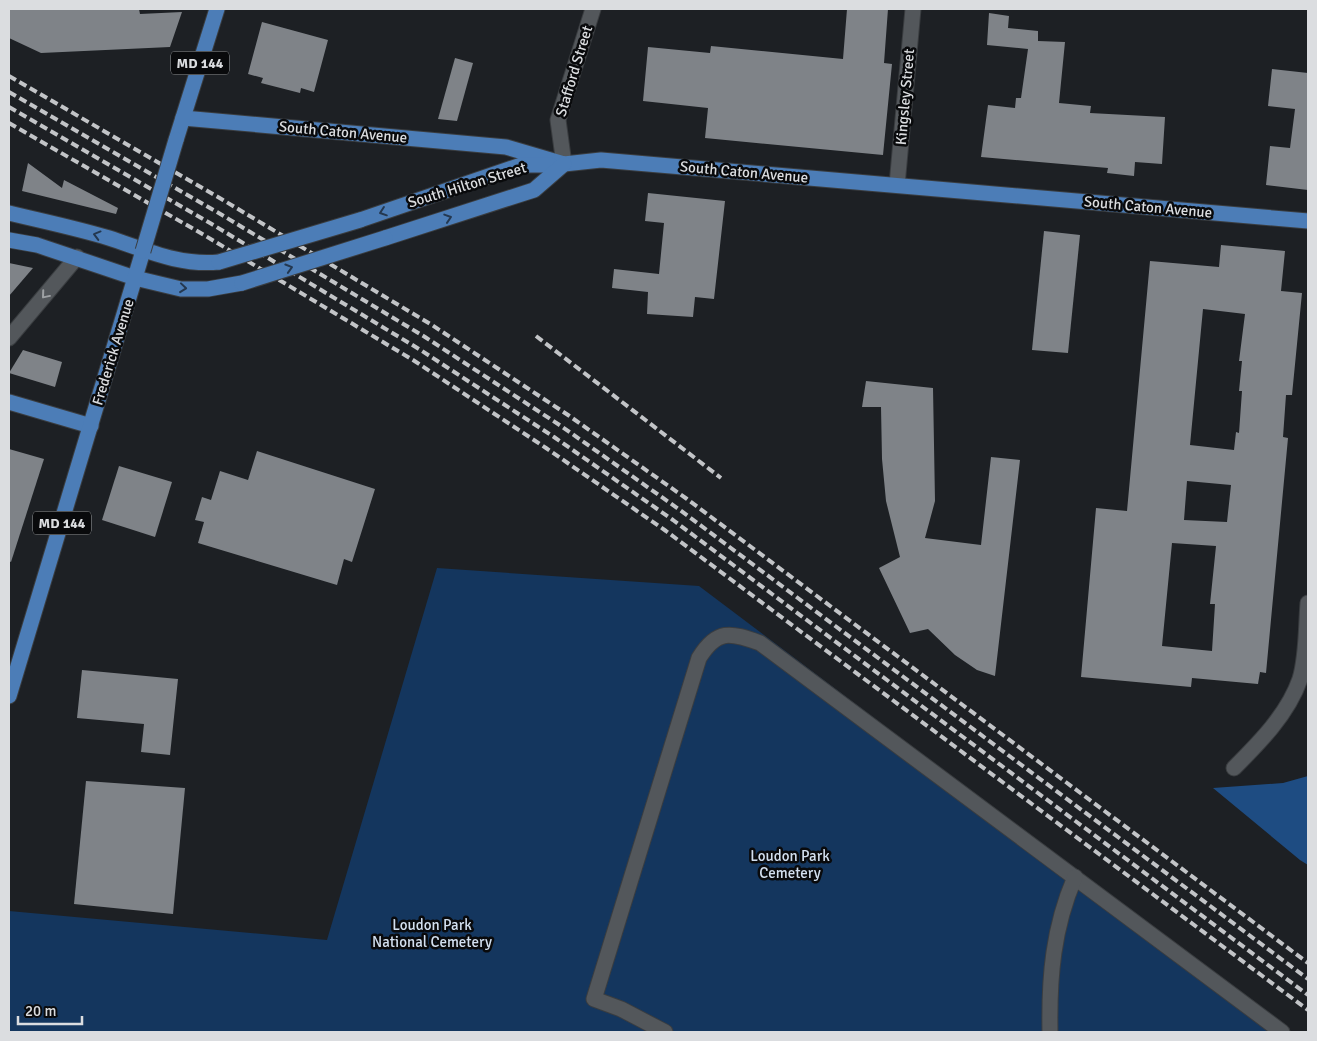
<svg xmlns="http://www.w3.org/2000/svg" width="1317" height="1041" viewBox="0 0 1317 1041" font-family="Signika,sans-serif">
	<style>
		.green { fill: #14365e }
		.forest { fill: #1e4c82 }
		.building { fill: #7f8388; fill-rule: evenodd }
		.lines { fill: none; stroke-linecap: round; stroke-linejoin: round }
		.street-casing { stroke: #3a3d40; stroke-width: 17 }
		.primary-casing { stroke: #3a3d40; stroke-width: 17 }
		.street { stroke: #53575b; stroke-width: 15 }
		.primary { stroke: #4c7db7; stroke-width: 15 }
		.rail { stroke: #c2c4c7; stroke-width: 4; stroke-dasharray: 8 4; stroke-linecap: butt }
		.primary-bridge-casing { stroke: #3a3d40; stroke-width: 17; stroke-linecap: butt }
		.primary-bridge { stroke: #4c7db7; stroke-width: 15 }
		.oneway { stroke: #243850 }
		.oneway2 { stroke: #9ea1a4 }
		.labels { text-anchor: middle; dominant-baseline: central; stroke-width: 5; stroke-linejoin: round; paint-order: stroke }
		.shield { fill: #090a0c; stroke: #9c9ea0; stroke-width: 1 }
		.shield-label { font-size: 14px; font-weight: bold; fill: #dbdde0 }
		.street-label { font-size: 15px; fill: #dbdde0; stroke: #090a0c }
		.park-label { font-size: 15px; fill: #d3e0f0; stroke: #090a0c }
	</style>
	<rect width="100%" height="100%" fill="#1d2024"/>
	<!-- green -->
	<polygon class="green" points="437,568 699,586 1290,1032 9,1032 9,911 327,940"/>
	<!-- forest -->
	<polygon class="forest" points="1308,776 1308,865 1300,860 1213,788 1283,783"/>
	<!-- building -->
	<g class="building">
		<polygon points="9,9 139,9 140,14 182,12 170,47 41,53 9,38"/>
		<polygon points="847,9 888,9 884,63 892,64 883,155 705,138 708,108 643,101 648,47 710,53 711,46 843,59"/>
		<polygon points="989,13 1009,16 1008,28 1038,31 1038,41 1065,42 1059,103 1091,106 1090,113 1165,117 1162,164 1135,162 1134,176 1107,173 1108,168 981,157 988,105 1015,108 1016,98 1021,98 1028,49 987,45"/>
		<polygon points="262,22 328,40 314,92 301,88 300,93 261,83 263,78 248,74"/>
		<polygon points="455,58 473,63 457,121 438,119"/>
		<polygon points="1272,69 1308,73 1308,190 1266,185 1270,146 1290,148 1295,109 1268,106"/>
		<polygon points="28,163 62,188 64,180 118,208 116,214 22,191"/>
		<polygon points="648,193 725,201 714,299 695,297 693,317 647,314 648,292 612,288 614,269 659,274 664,223 645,221"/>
		<polygon points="1044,231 1080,235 1068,353 1032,350"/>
		<path d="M 1221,245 L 1285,251 L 1281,291 L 1302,293 L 1292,395 L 1286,395 L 1283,437 L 1288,438 L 1266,673 L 1260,672 L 1258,684 L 1192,678 L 1191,687 L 1081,677 L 1096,508 L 1127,511 L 1150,261 L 1219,267 ZM 1203,309 L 1245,314 L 1239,361 L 1242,361 L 1239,391 L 1242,391 L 1239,433 L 1236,432 L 1234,450 L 1190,445 ZM 1187,481 L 1231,485 L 1227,522 L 1184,520 ZM 1172,543 L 1216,546 L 1210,604 L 1215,604 L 1212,651 L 1162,646 Z"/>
		<polygon points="9,263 33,268 9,296"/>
		<polygon points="23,350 62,362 55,387 9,373"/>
		<polygon points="866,381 933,388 935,501 925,538 981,545 991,457 1020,460 995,676 977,670 955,655 928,629 910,633 879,568 900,557 886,501 882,459 881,407 862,407"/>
		<polygon points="9,449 44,459 11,562 9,561"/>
		<polygon points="257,451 375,489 352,562 344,559 337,585 198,543 204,522 195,520 202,497 211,500 220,471 248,480"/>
		<polygon points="119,466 172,482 155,537 102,520"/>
		<polygon points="82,670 178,679 170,755 141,752 144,724 77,718"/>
		<polygon points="86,781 185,788 173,914 74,904"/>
	</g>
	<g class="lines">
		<!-- street casing -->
		<g class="street-casing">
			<g id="street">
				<polyline points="564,164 558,120 593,9"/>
				<polyline points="897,185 913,9"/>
				<polyline points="9,338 77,257"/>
				<path d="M 1234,768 C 1259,743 1288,714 1300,679 C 1307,656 1306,627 1308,603"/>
				<path d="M 665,1032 L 621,1009 L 594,999 L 699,658 C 717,629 730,632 760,643 L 1282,1032"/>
				<path d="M 1050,1032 C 1049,977 1053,928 1075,877"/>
			</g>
		</g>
		<!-- primary casing -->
		<g class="primary-casing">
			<g id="primary">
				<polyline points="183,118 506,147 564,164 601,160 1308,221"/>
				<polyline points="176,140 217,9"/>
				<path d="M 9,213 C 42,221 76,228 109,238 C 146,250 180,266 219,262"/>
				<polyline points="360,220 521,165 550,165"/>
				<polyline points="385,238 534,190 564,164"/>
				<polyline points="9,240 37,245 135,278 181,289 208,289 242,283"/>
				<polyline points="9,402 91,426"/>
				<polyline points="9,696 143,251"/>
			</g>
		</g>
		<!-- street -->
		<use href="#street" class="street"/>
		<!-- primary -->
		<use href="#primary" class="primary"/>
		<!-- rail -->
		<g class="rail">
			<polyline points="9,76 223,200 432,325 568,415 687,499 1308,963"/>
			<polyline points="9,92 217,212 425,337 561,426 680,510 1308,979"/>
			<polyline points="9,107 210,223 419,349 554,437 673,520 1308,995"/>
			<polyline points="9,123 204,235 413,360 546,448 666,531 1308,1010"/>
			<polyline points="536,336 721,478"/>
		</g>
		<!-- primary-bridge casing -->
		<g class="primary-bridge-casing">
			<g id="primary-bridge">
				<polyline points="143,251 176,140"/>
				<polyline points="219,262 360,220"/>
				<polyline points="242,283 385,238"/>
			</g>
		</g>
		<!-- primary-bridge -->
		<use href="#primary-bridge" class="primary-bridge"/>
	</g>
	<!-- one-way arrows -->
	<defs><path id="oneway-chevron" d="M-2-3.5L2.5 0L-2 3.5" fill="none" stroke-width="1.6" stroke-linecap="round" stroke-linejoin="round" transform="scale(1.25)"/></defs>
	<g class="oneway">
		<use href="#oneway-chevron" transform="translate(383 212) rotate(161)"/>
		<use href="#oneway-chevron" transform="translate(448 218) rotate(-18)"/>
		<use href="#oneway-chevron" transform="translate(97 235) rotate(-165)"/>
		<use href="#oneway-chevron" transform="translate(289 268) rotate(-17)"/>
		<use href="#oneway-chevron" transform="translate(183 288) rotate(6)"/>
	</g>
	<use class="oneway2" href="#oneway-chevron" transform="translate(45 295) rotate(130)"/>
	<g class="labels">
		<!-- shield labels -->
		<g class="shield">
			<rect x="171" y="51.5" width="58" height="23" rx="4"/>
			<rect x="33" y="511.5" width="58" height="23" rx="4"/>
		</g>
		<g class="shield-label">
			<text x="200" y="63">MD 144</text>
			<text x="62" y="523">MD 144</text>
		</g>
		<!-- street labels -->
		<g class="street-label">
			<text transform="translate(574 71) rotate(-73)">Stafford Street</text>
			<text transform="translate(905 97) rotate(-85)">Kingsley Street</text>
			<text transform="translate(343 132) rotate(5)">South Caton Avenue</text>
			<text transform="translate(744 172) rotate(5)">South Caton Avenue</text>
			<text transform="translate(467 185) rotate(-17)">South Hilton Street</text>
			<text transform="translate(1148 207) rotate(5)">South Caton Avenue</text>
			<text transform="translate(113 352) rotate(-73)">Frederick Avenue</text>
		</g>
		<!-- park labels -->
		<g class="park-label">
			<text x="790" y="856">Loudon Park<tspan x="790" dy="17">Cemetery</tspan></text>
			<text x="432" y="925">Loudon Park<tspan x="432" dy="17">National Cemetery</tspan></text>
		</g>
	</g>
	<!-- border -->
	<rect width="1317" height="1041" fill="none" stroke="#dbdde0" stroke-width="20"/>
	<!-- scale -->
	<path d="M18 1016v8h64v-8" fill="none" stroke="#dbdde0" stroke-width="2.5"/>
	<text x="25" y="1016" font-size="15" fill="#dbdde0" stroke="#090a0c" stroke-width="4" paint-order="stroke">20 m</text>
</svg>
